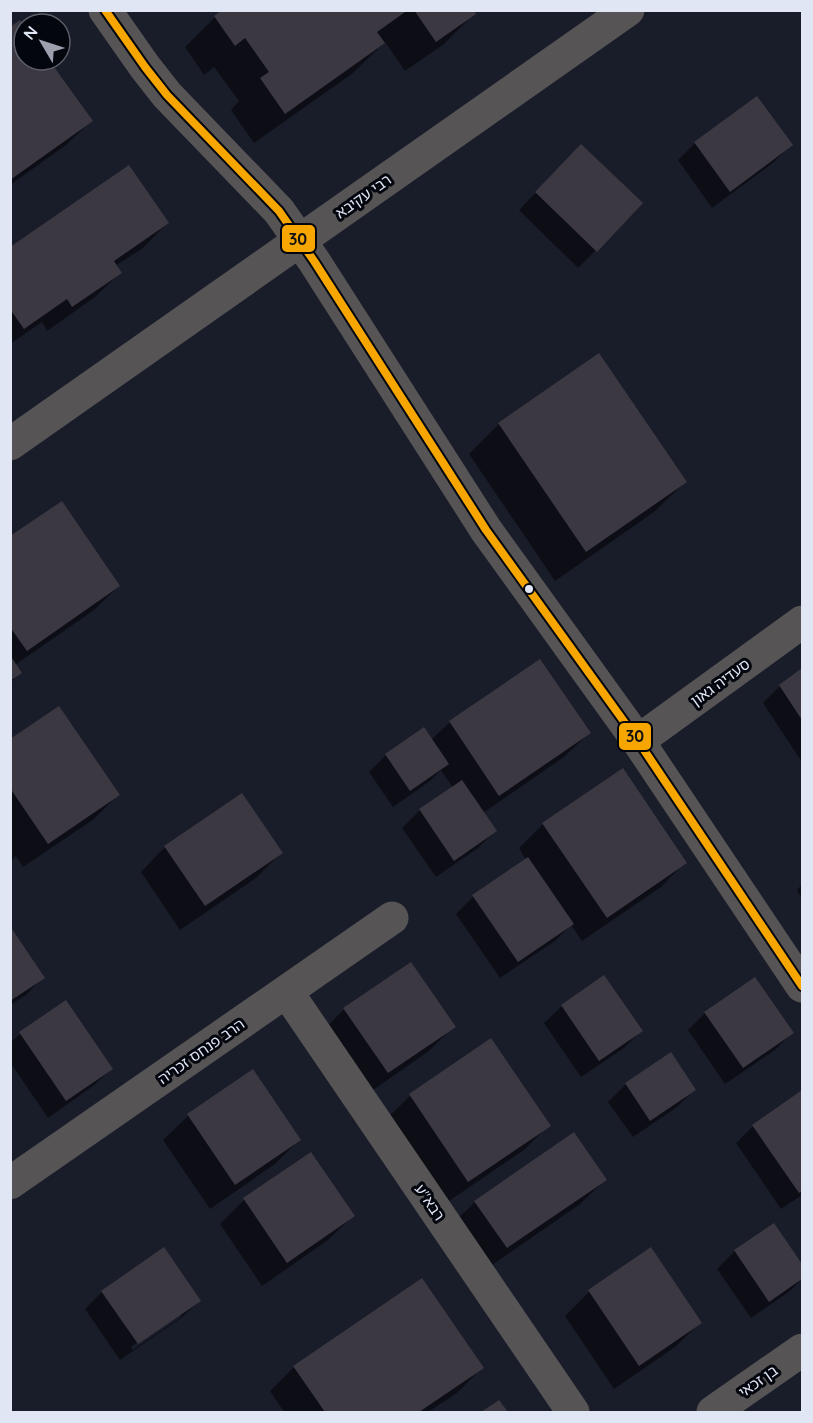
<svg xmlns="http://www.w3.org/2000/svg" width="813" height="1423" viewBox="0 0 813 1423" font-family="Quicksand,'Noto Sans Hebrew',sans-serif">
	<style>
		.shadow { fill: #0007; fill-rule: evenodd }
		.building { fill: #3b3842 }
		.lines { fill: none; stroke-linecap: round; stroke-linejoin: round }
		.minor { stroke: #565455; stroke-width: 33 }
		.tertiary { stroke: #565455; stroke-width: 33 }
		.bus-1-casing { stroke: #04060e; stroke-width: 12 }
		.bus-1 { stroke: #f7a600; stroke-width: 8 }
		.bus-dot { fill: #e1e6f5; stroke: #04060e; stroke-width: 2 }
		.labels { text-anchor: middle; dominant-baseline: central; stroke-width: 6; stroke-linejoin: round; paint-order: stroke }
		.street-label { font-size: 15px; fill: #e1e6f5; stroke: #04060e }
		.line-badge { stroke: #04060e; stroke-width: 2 }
		.pale-badge-label { font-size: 16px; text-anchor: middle; font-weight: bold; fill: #111 }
	</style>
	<rect width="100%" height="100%" fill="#191c29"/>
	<!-- shadow -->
	<g class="shadow">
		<polygon points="224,10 472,10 474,14 444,44 405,71 385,42 353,73 254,143 231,110 239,101 214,67 204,75 185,47 215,17"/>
		<polygon points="24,28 24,60 47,60 91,121 66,145 10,185 10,29"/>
		<polygon points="695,143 791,145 774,162 712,208 678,160"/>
		<polygon points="564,163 596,250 578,268 519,210"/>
		<polygon points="167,223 143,248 115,266 120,273 95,297 47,331 42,322 10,344 10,249"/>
		<polygon points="499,424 685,482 654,512 555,581 469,454"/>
		<polygon points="10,538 119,586 94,610 15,665 20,673 10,683"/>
		<polygon points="539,661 589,733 564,757 483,813 495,831 478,848 436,877 402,828 420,810 453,788 441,770 430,781 393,807 369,772 386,755 431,740 450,722"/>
		<polygon points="802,670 802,762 763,703 780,686"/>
		<polygon points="10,741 118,795 94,819 23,867 16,856 10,862"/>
		<polygon points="543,824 685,862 661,887 582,941 571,925 555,941 500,978 456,914 473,897 526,860 519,848"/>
		<polygon points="165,847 281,853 256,878 180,930 141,872"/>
		<polygon points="802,884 802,899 797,890"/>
		<polygon points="10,929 43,977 26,995 10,1005"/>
		<polygon points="604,977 641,1031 624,1048 581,1077 544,1023 562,1006"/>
		<polygon points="344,1009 454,1026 429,1051 363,1097 320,1034"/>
		<polygon points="705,1013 792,1033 775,1050 725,1084 688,1030"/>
		<polygon points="20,1034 111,1069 93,1086 48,1118 10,1062 10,1043"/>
		<polygon points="491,1040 549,1125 524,1150 443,1205 385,1120 410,1096"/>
		<polygon points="670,1054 694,1090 677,1107 633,1137 608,1102 626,1084"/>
		<polygon points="252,1071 299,1140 275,1164 210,1209 163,1140 188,1116"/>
		<polygon points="802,1092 802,1195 781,1209 736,1143 753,1126"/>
		<polygon points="605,1180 580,1204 482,1272 450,1226 475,1202"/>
		<polygon points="244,1200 353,1216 328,1240 262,1286 220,1224"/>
		<polygon points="774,1225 802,1267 802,1279 790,1291 751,1318 717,1269 735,1251"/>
		<path d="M 102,1292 L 199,1301 L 181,1318 L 120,1360 L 85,1309 ZM 181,1313 L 181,1317 L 133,1350 L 131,1347 Z"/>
		<polygon points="589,1292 700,1323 675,1347 614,1389 565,1316"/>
		<polygon points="294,1367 482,1368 457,1393 428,1412 284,1412 270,1391"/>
	</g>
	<!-- building -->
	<g class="building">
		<polygon points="222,10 408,10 377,32 385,43 285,114 260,78 269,72 245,38 235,46 214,16"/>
		<polygon points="414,10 473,10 476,14 436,42"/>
		<polygon points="20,20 24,25 24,60 49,60 93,121 10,180 10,27"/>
		<polygon points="757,96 793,145 730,192 694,142"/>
		<polygon points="581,144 643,203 597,252 535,192"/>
		<polygon points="129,165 169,223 114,261 122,273 72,307 67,299 24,329 10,309 10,247"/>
		<polygon points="599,353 687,482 586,552 498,423"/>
		<polygon points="62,501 120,586 27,651 10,627 10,536"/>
		<polygon points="10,655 22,673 10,681"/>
		<polygon points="540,659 591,733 499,796 449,721"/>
		<polygon points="802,668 802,720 779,685"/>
		<polygon points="59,706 120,795 48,844 10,788 10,739"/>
		<polygon points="424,727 449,764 410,791 385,754"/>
		<polygon points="623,768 687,863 607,918 542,823"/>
		<polygon points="462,780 497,831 454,861 419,809"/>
		<polygon points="242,793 283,853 205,906 164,846"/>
		<polygon points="528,857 574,924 518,962 472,895"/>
		<polygon points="10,926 45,978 10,1001"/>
		<polygon points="411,962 456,1027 388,1073 343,1008"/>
		<polygon points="604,975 643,1031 599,1061 561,1005"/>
		<polygon points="755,977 794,1033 743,1068 704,1012"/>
		<polygon points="66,1000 113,1069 66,1101 19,1032"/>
		<polygon points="491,1038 551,1126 468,1182 409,1094"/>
		<polygon points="671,1052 696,1090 650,1121 625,1083"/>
		<polygon points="253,1069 301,1140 235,1185 187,1114"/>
		<polygon points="802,1090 802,1191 799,1193 752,1125"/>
		<polygon points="574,1132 607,1180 507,1248 474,1201"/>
		<polygon points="311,1152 355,1216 287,1263 243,1198"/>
		<polygon points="774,1223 802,1264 802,1279 769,1302 734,1250"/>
		<polygon points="164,1247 201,1301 138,1344 101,1291"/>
		<polygon points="651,1247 702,1323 639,1366 588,1290"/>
		<polygon points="422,1278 484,1368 419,1412 325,1412 293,1366"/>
		<polygon points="499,1400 508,1412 481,1412"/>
	</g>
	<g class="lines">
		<!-- minor -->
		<g class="minor">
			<polyline points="105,10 145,67 167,95 279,211 314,261 486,530 638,741 802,986"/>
			<polyline points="638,741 802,622"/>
			<polyline points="287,992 573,1412"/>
			<polyline points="10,1183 392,918"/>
			<polyline points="713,1412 802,1350"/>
		</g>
		<!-- tertiary -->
		<polyline class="tertiary" points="10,444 628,10"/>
		<!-- bus-1 casing -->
		<g class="bus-1-casing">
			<polyline id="bus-1" points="105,10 145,67 167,95 279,211 314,261 486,530 638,741 802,986"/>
		</g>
		<!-- bus-1 -->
		<use href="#bus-1" class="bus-1"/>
	</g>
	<!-- markers -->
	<circle class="bus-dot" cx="529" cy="589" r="5"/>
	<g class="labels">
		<!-- street labels -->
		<g class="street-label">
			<text transform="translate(363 196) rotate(-35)">רבי עקיבא</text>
			<text transform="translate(720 682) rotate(-36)">סעדיה גאון</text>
			<text transform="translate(201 1051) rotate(-35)">הרב פנחס זכריה</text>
			<text transform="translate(430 1202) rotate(56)">רבא"ע</text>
			<text transform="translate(758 1381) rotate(-35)">בן זכאי</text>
		</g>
	</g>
	<g class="line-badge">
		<rect x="281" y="224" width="35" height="29" rx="6" fill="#f7a600"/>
		<rect x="618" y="722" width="34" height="29" rx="6" fill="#f7a600"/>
	</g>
	<g class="pale-badge-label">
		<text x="298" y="245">30</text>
		<text x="635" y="742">30</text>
	</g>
	<!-- border -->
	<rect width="813" height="1423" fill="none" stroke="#e1e6f5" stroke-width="24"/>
	<!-- north arrow -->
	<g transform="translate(42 42) rotate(309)"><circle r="28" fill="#04060e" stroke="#5c606a" stroke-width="1.5"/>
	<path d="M0-4.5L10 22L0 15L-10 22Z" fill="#9b9fae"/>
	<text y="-9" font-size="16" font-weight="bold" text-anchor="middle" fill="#e1e6f5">N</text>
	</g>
</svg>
